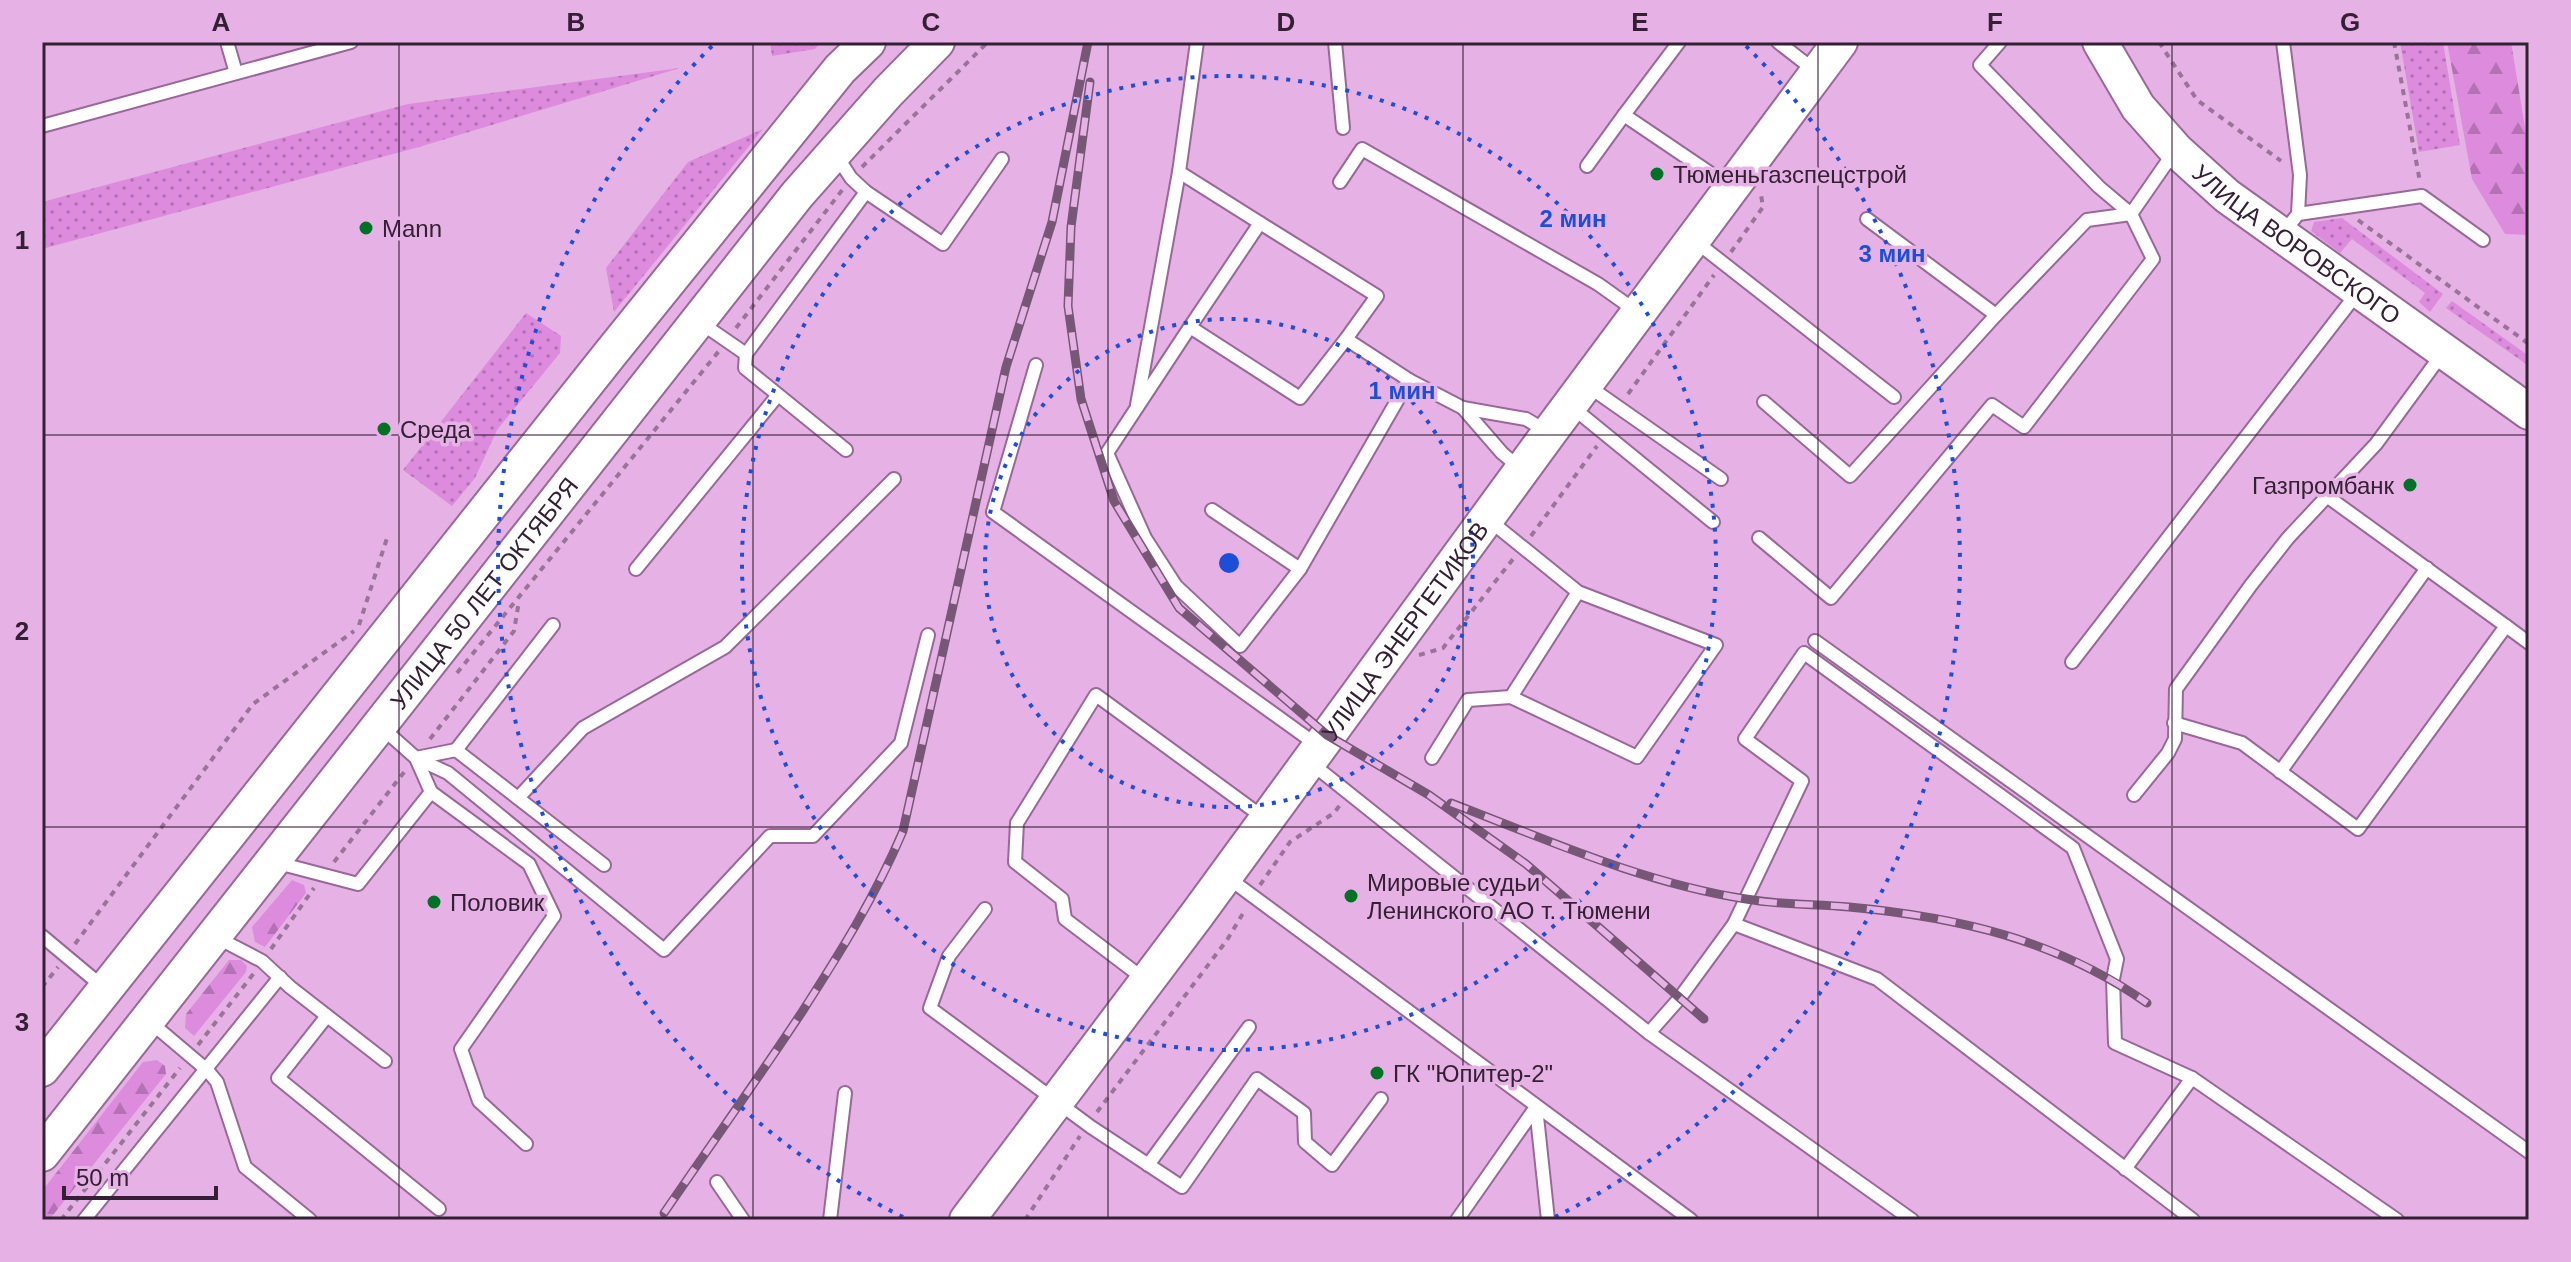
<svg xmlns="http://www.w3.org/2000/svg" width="2571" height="1262" viewBox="0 0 2571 1262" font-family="Helvetica,sans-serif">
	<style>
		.grass { fill: url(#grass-dots) }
		.forest { fill: url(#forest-firs) }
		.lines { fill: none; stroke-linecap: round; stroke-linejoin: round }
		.lane-casing { stroke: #986898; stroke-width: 16 }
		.secondary-casing { stroke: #986898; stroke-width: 38 }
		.path { stroke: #997398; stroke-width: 4; stroke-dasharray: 6 6; stroke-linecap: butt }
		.lane { stroke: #fff; stroke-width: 12 }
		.secondary { stroke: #fff; stroke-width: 34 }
		.rail-casing { stroke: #775776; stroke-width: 9 }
		.rail { stroke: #e6b2e5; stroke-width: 6; stroke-dasharray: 18; stroke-linecap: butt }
		.grid { fill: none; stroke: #342034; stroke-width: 2; stroke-opacity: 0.55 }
		.ring { fill: none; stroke: #1d4ed8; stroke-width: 4; stroke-dasharray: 4 8 }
		.poi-dot { fill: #007226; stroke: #e6b2e5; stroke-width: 3 }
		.labels { text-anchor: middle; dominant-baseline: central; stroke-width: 7; stroke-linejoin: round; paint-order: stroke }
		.poi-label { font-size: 24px; fill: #342034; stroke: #e6b2e5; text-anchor: start }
		.street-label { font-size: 24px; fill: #342034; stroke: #e6b2e5 }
		.centre { fill: #1d4ed8; stroke: #e6b2e5; stroke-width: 4 }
		.ring-label { font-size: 24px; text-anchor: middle; font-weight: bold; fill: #1d4ed8; stroke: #e6b2e5; stroke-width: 7; stroke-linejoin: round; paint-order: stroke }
		.neatline { fill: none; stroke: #342034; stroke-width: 3 }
		.grid-label { font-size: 26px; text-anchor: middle; font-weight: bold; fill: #342034 }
	</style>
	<defs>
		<pattern id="grass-dots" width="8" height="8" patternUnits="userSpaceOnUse" patternTransform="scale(2)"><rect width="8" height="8" fill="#dd8bdd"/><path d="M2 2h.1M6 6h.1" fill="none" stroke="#b471b4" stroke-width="1.8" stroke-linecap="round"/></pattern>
		<pattern id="forest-firs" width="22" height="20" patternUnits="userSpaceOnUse" patternTransform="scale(2)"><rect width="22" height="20" fill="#dd8bdd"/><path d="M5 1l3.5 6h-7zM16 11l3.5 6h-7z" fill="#b471b4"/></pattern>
	</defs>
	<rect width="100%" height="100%" fill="#e6b2e5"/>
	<!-- grass -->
	<g class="grass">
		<polygon points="770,42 821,42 815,49 772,56"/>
		<polygon points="2400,42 2443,42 2460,145 2419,152"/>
		<polygon points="680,68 419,147 42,249 42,202 408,104"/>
		<polygon points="763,129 614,312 606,268 688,162"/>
		<polygon points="2342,218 2443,294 2430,312 2419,302 2425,293 2352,239 2340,253 2311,231 2314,222"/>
		<polygon points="2452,301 2529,356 2529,366 2446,308"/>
		<polygon points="526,313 561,336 560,353 497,430 475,478 452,506 403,470"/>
	</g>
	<!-- forest -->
	<g class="forest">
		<polygon points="2447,42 2511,42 2529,152 2529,235 2505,234 2472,179"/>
		<polygon points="292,880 304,885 306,893 265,947 255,942 252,927"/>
		<polygon points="229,960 241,960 247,966 246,972 194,1036 185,1028 186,1014"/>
		<polygon points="157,1060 165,1066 166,1074 49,1220 42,1220 42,1191 143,1062"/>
	</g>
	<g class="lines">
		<!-- lane casing -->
		<g class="lane-casing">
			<g id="lane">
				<polyline points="227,42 236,73"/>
				<polyline points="1197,42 1179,172 1260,223"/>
				<polyline points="1335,42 1343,128"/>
				<polyline points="1679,42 1624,115 1729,186"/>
				<polyline points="1778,42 1814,70"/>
				<polyline points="42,126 351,42"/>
				<polyline points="836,155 851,178 866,192 943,244 1002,159"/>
				<polyline points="1587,166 1624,115"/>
				<polyline points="1340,182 1362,149 1598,284 1636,311"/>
				<polyline points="2298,214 2422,196 2483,240"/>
				<polyline points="1867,219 1996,315 2087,220 2131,214 2174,152"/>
				<polyline points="2283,233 2298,214 2300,175 2283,42"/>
				<polyline points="1695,241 1894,397"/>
				<polyline points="701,323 746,354 866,192"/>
				<polyline points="1190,327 1107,453 1145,538 1176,586 1240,646 1300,569"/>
				<polyline points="1346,339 1300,398 1190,327 1260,223 1377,296 1346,339 1409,380 1463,408 1526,419 1546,431"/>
				<polyline points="746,354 745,368 846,450"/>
				<polyline points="1036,365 993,512 1317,745"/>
				<polyline points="1588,386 1721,479"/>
				<polyline points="1764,402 1850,476 1996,315"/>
				<polyline points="1137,405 1179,172"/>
				<polyline points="1572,407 1713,522"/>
				<polyline points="1463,408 1502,453 1521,469"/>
				<polyline points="1212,510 1300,569 1409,380"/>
				<polyline points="1489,520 1578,592 1511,697 1637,757 1716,645 1578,592"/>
				<polyline points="1759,538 1831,598 1992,405 2024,427 2153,259 2131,214 2099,187 1980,65 2000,42"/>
				<polyline points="636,569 778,395"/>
				<polyline points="2506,626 2529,643"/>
				<polyline points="1815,641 2529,1152"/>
				<polyline points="2072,662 2358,292"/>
				<polyline points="2174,723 2242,743 2358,829 2506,626 2328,497"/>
				<polyline points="456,750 553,625"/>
				<polyline points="416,758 448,773 664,950 770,836 813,836 901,743 928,635"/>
				<polyline points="416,758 456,750 604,865"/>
				<polyline points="1432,758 1468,700 1511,697"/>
				<polyline points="1311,763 1649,1033 1679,999 1734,924 1877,979 2193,1220"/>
				<polyline points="2280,772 2427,568"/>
				<polyline points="431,792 529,864 554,916 461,1049 479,1101 526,1144"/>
				<polyline points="2134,795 2168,753 2175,739 2176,689 2251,585 2288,538 2376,444 2442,354"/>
				<polyline points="518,798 583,728 725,647 894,479"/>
				<polyline points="278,863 358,884 431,792 416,758 380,726"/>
				<polyline points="1227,877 1691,1220"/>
				<polyline points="985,909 949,956 930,1008 1091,1127 1182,1187 1257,1079 1304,1113 1305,1142 1332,1165 1381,1099"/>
				<polyline points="1734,924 1802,781 1745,739 1804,653 2073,848 2117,959 2113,979 2115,1043 2192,1078"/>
				<polyline points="42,936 103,987"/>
				<polyline points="216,937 262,961 290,987 385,1061"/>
				<polyline points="1144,979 1065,919 1062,899 1015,862 1017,823 1096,695 1264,818"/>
				<polyline points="327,1016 278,1078 439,1209"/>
				<polyline points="149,1021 207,1070 217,1082 245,1167 310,1220"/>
				<polyline points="1649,1033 1912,1220"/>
				<polyline points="1148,1165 1249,1027"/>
				<polyline points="2125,1169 2192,1078 2397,1220"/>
				<polyline points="717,1182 743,1220"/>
				<polyline points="84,1220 280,977"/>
				<polyline points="830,1220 845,1093"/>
				<polyline points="1457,1220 1536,1107 1548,1220"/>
			</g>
		</g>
		<!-- secondary casing -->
		<g class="secondary-casing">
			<g id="secondary">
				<path id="s1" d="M 2100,42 L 2138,107 L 2176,150 L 2227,196 L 2529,412"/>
				<polyline points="42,1069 610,354 840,69 868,42"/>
				<path id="s2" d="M 42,1154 L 797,195 L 888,92 L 937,42"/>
				<path id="s3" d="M 967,1220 L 1196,916 L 1549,433 L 1840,42"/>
			</g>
		</g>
		<!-- path -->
		<g class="path">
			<polyline points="2159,42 2197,100 2281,161"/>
			<polyline points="2394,42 2420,182"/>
			<polyline points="862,167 988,42"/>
			<polyline points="2358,220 2529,344"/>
			<polyline points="1731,252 1763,207 1761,195"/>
			<polyline points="736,328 843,189"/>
			<polyline points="1628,394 1714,275"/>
			<polyline points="1531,536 1597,446"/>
			<polyline points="359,625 388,535"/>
			<polyline points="1419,655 1443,648 1513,559"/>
			<polyline points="457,673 719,351"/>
			<polyline points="430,739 514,631 519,601"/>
			<polyline points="334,862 405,771"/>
			<polyline points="1260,885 1290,842 1334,813 1340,805"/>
			<polyline points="75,944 253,704 354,631"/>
			<polyline points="271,949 314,888"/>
			<polyline points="42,987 58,967"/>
			<polyline points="198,1045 254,973"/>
			<polyline points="1097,1112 1227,940 1245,910"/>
			<polyline points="61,1220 180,1068"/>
			<polyline points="1025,1220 1080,1136"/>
		</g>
		<!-- lane -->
		<use href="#lane" class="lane"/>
		<!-- secondary -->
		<use href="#secondary" class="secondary"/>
		<!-- rail casing -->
		<g class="rail-casing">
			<g id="rail">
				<polyline points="1090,82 1071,227 1068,306 1081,399 1114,501 1179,608 1327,735 1429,795 1526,864 1704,1019"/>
				<path d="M 1451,803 C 1548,840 1643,883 1746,899 C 1780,905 1815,904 1849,907 C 1958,917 2057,940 2147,1003"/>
				<path d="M 664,1213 C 710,1146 757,1080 802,1012 C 841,951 874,899 903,831 L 1006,367 L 1052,222 L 1088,42"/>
			</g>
		</g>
		<!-- rail -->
		<use href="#rail" class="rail"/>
	</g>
	<!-- grid -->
	<path class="grid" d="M 399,42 L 399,1220M 753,42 L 753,1220M 1108,42 L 1108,1220M 1463,42 L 1463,1220M 1818,42 L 1818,1220M 2172,42 L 2172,1220M 42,435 L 2529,435M 42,827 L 2529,827"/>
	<!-- distance rings -->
	<g class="ring">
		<circle cx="1229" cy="563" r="244"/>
		<circle cx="1229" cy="563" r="487"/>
		<path d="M903 1217A731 731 0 0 1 712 46M1746 46A731 731 0 0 1 1555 1217"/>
	</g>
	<!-- markers -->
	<g class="poi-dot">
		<circle cx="1657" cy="174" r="8"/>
		<circle cx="366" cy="228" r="8"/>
		<circle cx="384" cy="429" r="8"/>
		<circle cx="2410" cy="485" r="8"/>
		<circle cx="1351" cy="896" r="8"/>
		<circle cx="434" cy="902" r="8"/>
		<circle cx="1377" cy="1073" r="8"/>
	</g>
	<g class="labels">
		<!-- poi labels -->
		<g class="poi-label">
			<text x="1673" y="174">Тюменьгазспецстрой</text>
			<text x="382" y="228">Mann</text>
			<text x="400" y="429">Среда</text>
			<text x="2394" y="485" text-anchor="end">Газпромбанк</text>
			<text x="1367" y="882">Мировые судьи<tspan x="1367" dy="28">Ленинского АО т. Тюмени</tspan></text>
			<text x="450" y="902">Половик</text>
			<text x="1393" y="1073">ГК "Юпитер-2"</text>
		</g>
		<!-- street labels -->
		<g class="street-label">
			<text stroke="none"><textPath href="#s1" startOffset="286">УЛИЦА ВОРОВСКОГО</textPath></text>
			<text stroke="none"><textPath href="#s2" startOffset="714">УЛИЦА 50 ЛЕТ ОКТЯБРЯ</textPath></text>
			<text stroke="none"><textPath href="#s3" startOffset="734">УЛИЦА ЭНЕРГЕТИКОВ</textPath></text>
		</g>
	</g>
	<circle cx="1229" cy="563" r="12" class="centre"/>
	<g class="ring-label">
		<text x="1573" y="227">2 мин</text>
		<text x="1892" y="262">3 мин</text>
		<text x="1402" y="399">1 мин</text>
	</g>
	<!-- border -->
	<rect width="2571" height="1262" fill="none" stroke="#e6b2e5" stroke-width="88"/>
	<!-- scale -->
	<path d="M64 1186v12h152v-12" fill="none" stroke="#342034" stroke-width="4"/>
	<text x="76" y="1186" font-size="24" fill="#342034" stroke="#e6b2e5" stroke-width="6" paint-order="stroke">50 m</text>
	<rect x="44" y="44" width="2483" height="1174" class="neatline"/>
	<g class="grid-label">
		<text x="221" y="31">A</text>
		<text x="576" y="31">B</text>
		<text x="931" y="31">C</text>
		<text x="1286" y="31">D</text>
		<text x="1640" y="31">E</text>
		<text x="1995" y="31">F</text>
		<text x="2350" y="31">G</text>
		<text x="22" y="249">1</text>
		<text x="22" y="640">2</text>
		<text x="22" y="1031">3</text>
	</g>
</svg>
